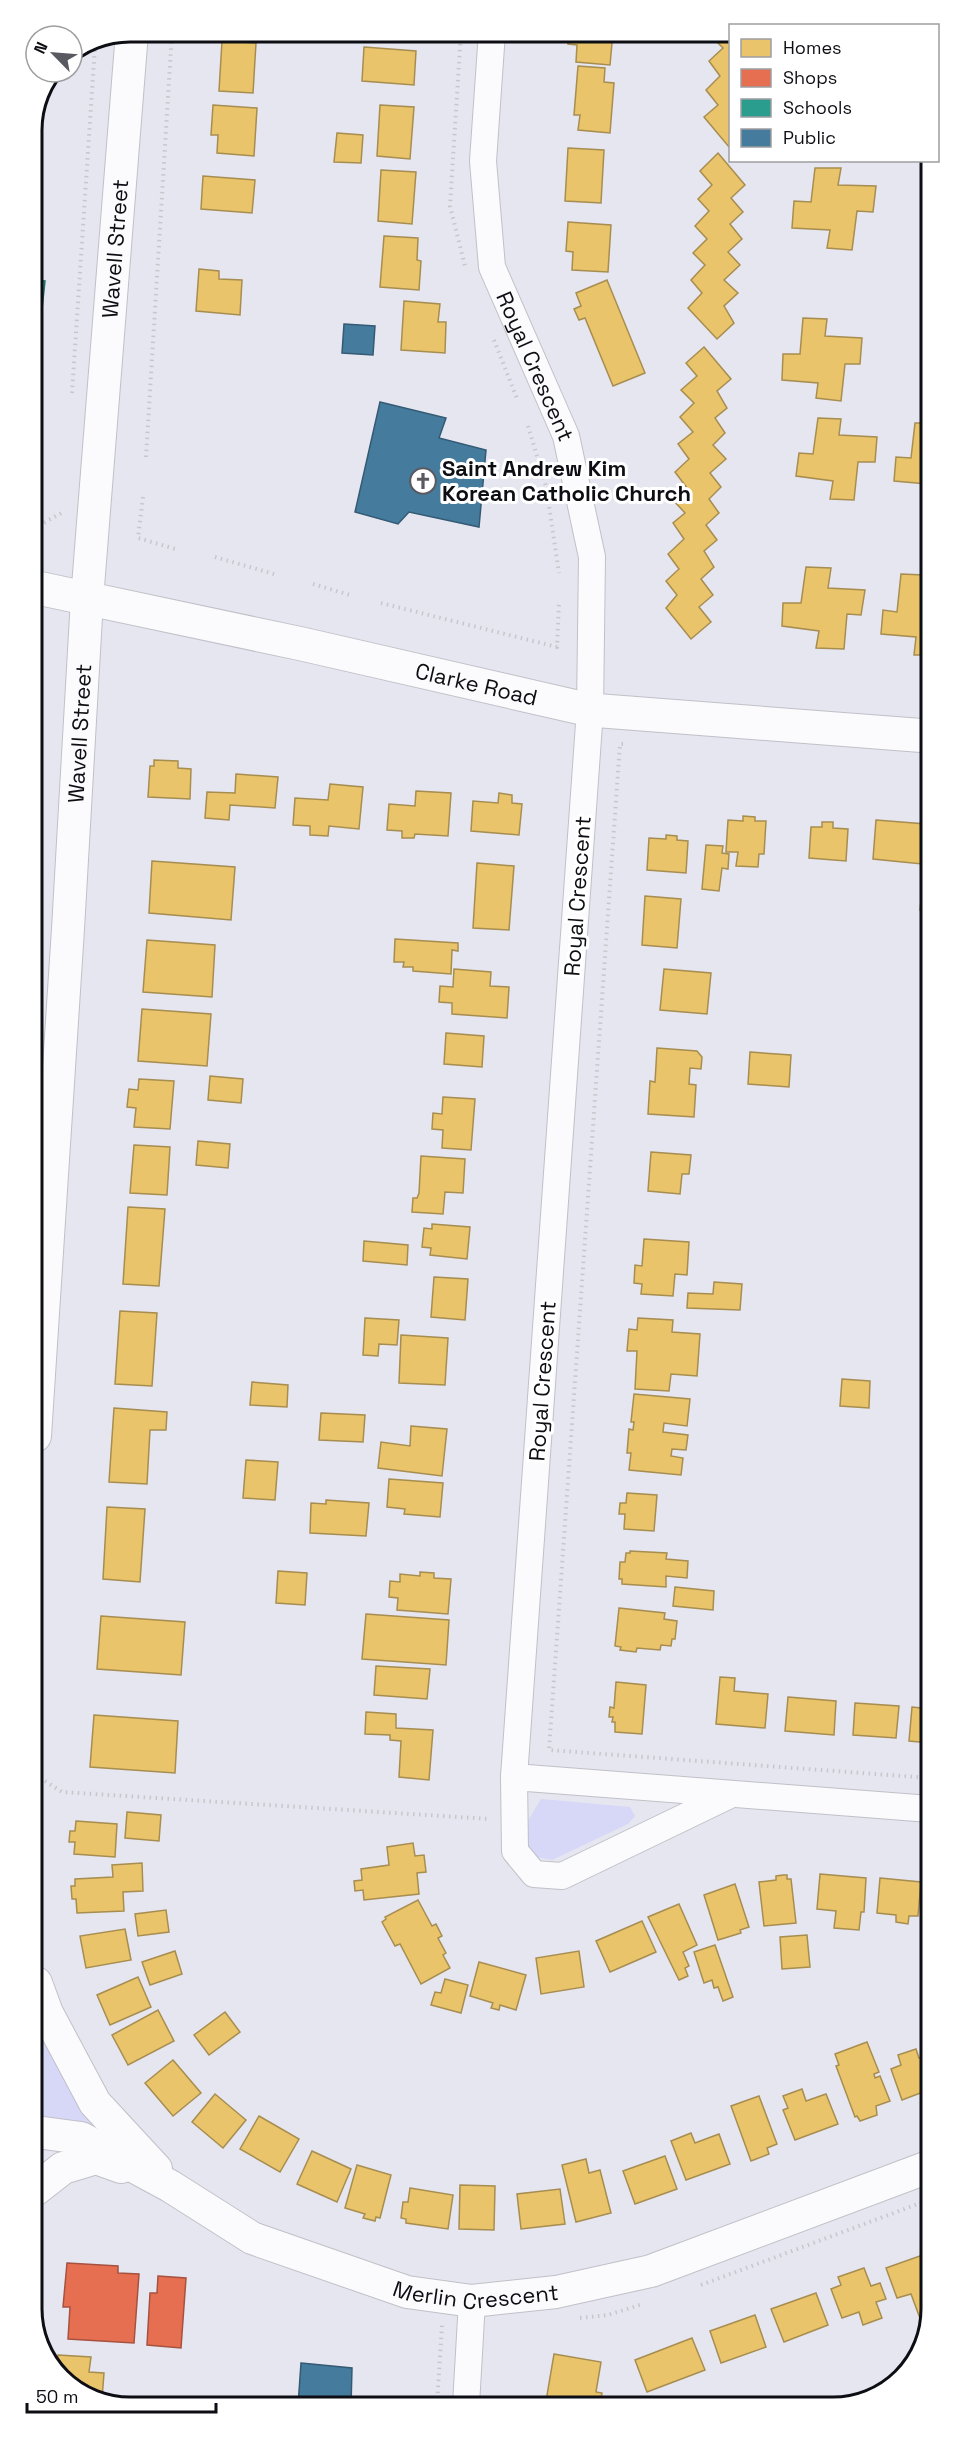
<svg xmlns="http://www.w3.org/2000/svg" width="963" height="2439" viewBox="0 0 963 2439" font-family="'Space Grotesk',sans-serif">
	<style>
		.green { fill: #d7d7f8 }
		.homes { fill: #e9c46a; stroke: #a78d50; stroke-width: 1.5 }
		.shops { fill: #e76f51; stroke: #a6523f; stroke-width: 1.5 }
		.schools { fill: #2a9d8f; stroke: #21726a; stroke-width: 1.5 }
		.public { fill: #457b9d; stroke: #345a74; stroke-width: 1.5 }
		.lines { fill: none; stroke-linecap: round; stroke-linejoin: round }
		.minor-casing { stroke: #c0c0c8; stroke-width: 28 }
		.tertiary-casing { stroke: #c0c0c8; stroke-width: 34 }
		.secondary-casing { stroke: #c0c0c8; stroke-width: 35 }
		.path { stroke: #c7c7cb; stroke-width: 4; stroke-dasharray: 1.5 4.5; stroke-linecap: butt }
		.minor { stroke: #fbfbfd; stroke-width: 26 }
		.tertiary { stroke: #fbfbfd; stroke-width: 32 }
		.secondary { stroke: #fbfbfd; stroke-width: 33 }
		.labels { text-anchor: middle; dominant-baseline: central; stroke-width: 6; stroke-linejoin: round; paint-order: stroke }
		.street-label { font-size: 22px; fill: #0d0d14; stroke: #fff }
		.poi-label { font-size: 22px; font-weight: bold; fill: #0d0d14; stroke: #fff; text-anchor: start }
		.rim { fill: none; stroke: #0d0d14; stroke-width: 3 }
	</style>
	<rect width="100%" height="100%" fill="#e6e6f1"/>
	<!-- green -->
	<g class="green">
		<polygon points="541,1799 630,1807 635,1816 628,1824 552,1860 536,1857 525,1840 529,1819"/>
		<polygon points="36,2010 97,2125 36,2118"/>
	</g>
	<!-- homes -->
	<g class="homes">
		<polygon points="569,32 613,32 610,65 576,62 577,45 568,44"/>
		<polygon points="715,32 730,32 730,146 729,147 704,117 718,105 706,90 720,76 709,61 723,48 711,36"/>
		<polygon points="222,41 256,43 253,93 219,91"/>
		<polygon points="364,47 416,51 414,85 362,81"/>
		<polygon points="578,66 605,68 604,82 614,83 610,133 578,130 580,115 574,115"/>
		<polygon points="213,105 257,108 254,156 217,153 218,135 211,135"/>
		<polygon points="380,105 414,107 410,159 377,156"/>
		<polygon points="337,133 363,135 361,163 334,162"/>
		<polygon points="568,148 604,150 601,203 565,201"/>
		<polygon points="718,153 745,185 731,198 743,212 730,224 742,239 728,252 740,265 724,280 738,293 724,306 734,323 717,339 688,308 702,293 691,280 705,265 693,253 707,239 695,226 709,211 698,199 712,185 700,171"/>
		<polygon points="815,168 841,168 838,185 876,186 873,212 857,211 852,250 827,248 830,230 792,228 794,201 811,202"/>
		<polygon points="381,170 416,172 412,224 378,221"/>
		<polygon points="203,176 255,180 252,213 201,209"/>
		<polygon points="568,222 611,225 608,272 572,270 573,252 566,251"/>
		<polygon points="384,236 418,238 417,260 421,261 419,290 380,287"/>
		<polygon points="199,269 219,271 219,279 242,280 240,315 196,311"/>
		<polygon points="607,280 645,373 613,386 585,318 579,320 574,309 581,306 576,293"/>
		<polygon points="404,301 440,304 438,322 446,322 445,353 401,350"/>
		<polygon points="803,318 827,319 825,336 862,338 860,364 845,364 841,401 816,398 818,383 782,380 783,354 800,354"/>
		<polygon points="704,347 731,379 717,391 727,408 715,418 725,433 713,445 726,459 710,473 721,487 709,499 719,513 706,525 717,540 704,551 714,567 701,579 713,595 699,607 711,622 691,639 666,608 677,595 666,581 679,569 668,554 684,539 673,523 685,513 673,500 687,488 675,472 689,459 678,444 693,432 680,417 694,403 681,390 697,376 686,363"/>
		<polygon points="818,418 841,419 839,435 877,437 875,462 858,462 854,500 830,499 833,481 796,476 799,453 813,454"/>
		<polygon points="915,423 927,423 927,484 894,481 896,457 911,458"/>
		<polygon points="806,567 831,568 828,588 865,590 861,615 847,614 844,649 816,648 819,631 782,626 783,603 801,603"/>
		<polygon points="901,574 924,575 923,591 928,592 928,655 914,655 916,637 881,634 883,610 897,612"/>
		<polygon points="154,760 178,761 178,768 191,769 190,799 148,797 150,766 154,766"/>
		<polygon points="236,774 278,777 275,808 230,805 229,820 205,818 207,792 235,793"/>
		<polygon points="330,784 363,787 359,829 329,826 328,836 310,835 310,826 293,825 295,798 328,800"/>
		<polygon points="416,791 451,793 448,836 415,834 414,838 402,838 402,831 387,830 389,804 415,806"/>
		<polygon points="499,793 512,795 512,803 522,804 519,835 471,831 473,801 498,803"/>
		<polygon points="743,816 755,817 755,821 766,821 764,854 759,854 758,867 736,866 738,852 726,852 728,820 743,821"/>
		<polygon points="876,820 926,824 922,864 873,859"/>
		<polygon points="822,822 833,822 833,828 848,829 846,861 809,858 811,827 822,827"/>
		<polygon points="666,835 677,836 677,840 688,841 686,873 647,870 649,838 666,839"/>
		<polygon points="706,845 723,846 722,853 729,854 728,869 722,868 719,891 702,889"/>
		<polygon points="152,861 235,867 231,920 149,913"/>
		<polygon points="477,863 514,866 509,930 473,928"/>
		<polygon points="924,869 928,869 928,911 920,910"/>
		<polygon points="645,896 681,899 677,948 642,945"/>
		<polygon points="395,939 458,943 458,951 452,950 451,974 413,971 413,967 403,967 404,962 394,962"/>
		<polygon points="147,940 215,945 212,997 143,992"/>
		<polygon points="454,969 491,972 490,986 509,987 507,1018 452,1014 452,1003 439,1002 440,986 453,987"/>
		<polygon points="664,969 711,973 707,1014 660,1010"/>
		<polygon points="142,1009 211,1014 207,1066 138,1061"/>
		<polygon points="446,1033 484,1036 482,1067 444,1064"/>
		<polygon points="657,1048 697,1051 702,1057 701,1069 690,1068 689,1084 696,1085 694,1117 648,1114 650,1081 655,1082"/>
		<polygon points="750,1052 791,1055 789,1087 748,1084"/>
		<polygon points="210,1076 243,1079 241,1103 208,1100"/>
		<polygon points="139,1079 174,1081 170,1129 134,1127 136,1108 127,1107 129,1089 138,1090"/>
		<polygon points="443,1097 475,1099 471,1150 442,1148 443,1130 432,1129 433,1113 442,1114"/>
		<polygon points="198,1141 230,1144 228,1168 196,1165"/>
		<polygon points="134,1145 170,1147 167,1195 130,1193"/>
		<polygon points="651,1152 691,1155 689,1174 682,1174 680,1194 648,1191"/>
		<polygon points="421,1156 465,1159 463,1193 445,1192 443,1214 412,1212 413,1198 417,1198 419,1193"/>
		<polygon points="128,1207 165,1209 159,1286 123,1284"/>
		<polygon points="432,1224 470,1227 467,1259 430,1255 431,1248 422,1247 424,1228 432,1229"/>
		<polygon points="644,1239 689,1242 687,1275 675,1274 673,1296 641,1294 642,1284 634,1283 635,1265 642,1266"/>
		<polygon points="364,1241 408,1245 407,1265 363,1261"/>
		<polygon points="434,1277 468,1279 465,1320 431,1317"/>
		<polygon points="714,1282 742,1284 740,1310 687,1308 688,1293 713,1294"/>
		<polygon points="120,1311 157,1313 152,1386 115,1384"/>
		<polygon points="365,1318 399,1320 397,1345 379,1344 378,1356 363,1355"/>
		<polygon points="638,1318 673,1320 672,1332 700,1334 697,1376 671,1374 669,1391 635,1389 637,1351 627,1351 629,1329 637,1330"/>
		<polygon points="401,1335 448,1338 445,1385 399,1383"/>
		<polygon points="842,1379 870,1381 869,1408 840,1406"/>
		<polygon points="252,1382 288,1385 287,1407 250,1405"/>
		<polygon points="634,1394 690,1399 687,1426 664,1423 663,1432 688,1435 686,1450 672,1449 671,1456 683,1458 681,1475 629,1470 631,1453 627,1453 629,1429 633,1430 634,1422 631,1422"/>
		<polygon points="114,1408 167,1412 166,1430 150,1430 147,1484 109,1482"/>
		<polygon points="321,1413 365,1415 363,1442 319,1440"/>
		<polygon points="411,1426 447,1429 442,1476 378,1468 381,1442 410,1446"/>
		<polygon points="246,1460 278,1462 275,1500 243,1498"/>
		<polygon points="389,1479 443,1483 440,1517 404,1514 405,1509 387,1507"/>
		<polygon points="627,1493 657,1495 654,1531 624,1529 625,1514 619,1514 620,1503 626,1503"/>
		<polygon points="326,1500 369,1503 366,1536 310,1533 311,1503 326,1504"/>
		<polygon points="107,1507 145,1509 140,1582 103,1579"/>
		<polygon points="630,1551 667,1553 666,1559 688,1561 687,1578 666,1576 666,1587 622,1584 622,1579 619,1579 620,1562 625,1562 626,1553 630,1553"/>
		<polygon points="278,1571 307,1573 305,1605 276,1603"/>
		<polygon points="420,1572 434,1573 434,1578 451,1579 448,1614 397,1610 398,1598 389,1597 390,1581 400,1582 400,1574 420,1576"/>
		<polygon points="675,1587 714,1591 713,1610 673,1606"/>
		<polygon points="619,1608 665,1613 664,1619 677,1621 675,1639 672,1639 671,1646 661,1645 660,1650 637,1648 636,1652 620,1650 621,1647 615,1646"/>
		<polygon points="366,1614 449,1620 446,1665 362,1659"/>
		<polygon points="101,1616 185,1622 181,1675 97,1669"/>
		<polygon points="376,1666 430,1669 427,1699 374,1695"/>
		<polygon points="720,1677 735,1678 734,1691 768,1694 765,1728 716,1724"/>
		<polygon points="616,1682 646,1685 642,1734 615,1732 615,1722 612,1722 613,1717 609,1717 610,1707 614,1708"/>
		<polygon points="788,1697 836,1701 834,1735 785,1731"/>
		<polygon points="855,1703 899,1706 896,1738 853,1735"/>
		<polygon points="912,1707 930,1709 930,1743 909,1741"/>
		<polygon points="366,1712 396,1714 396,1728 433,1730 429,1780 399,1777 401,1741 390,1740 390,1735 365,1734"/>
		<polygon points="94,1715 178,1721 175,1773 90,1767"/>
		<polygon points="127,1812 161,1815 159,1841 125,1838"/>
		<polygon points="76,1821 117,1824 115,1857 74,1854 75,1842 69,1842 70,1831 75,1831"/>
		<polygon points="413,1843 415,1856 424,1855 426,1872 417,1873 419,1894 364,1900 363,1890 355,1891 354,1881 362,1880 361,1869 389,1865 387,1847"/>
		<polygon points="142,1863 143,1891 123,1892 124,1911 77,1913 76,1899 72,1899 71,1886 75,1886 75,1879 113,1877 112,1865"/>
		<polygon points="820,1874 866,1878 864,1912 861,1912 859,1930 834,1928 836,1911 817,1909"/>
		<polygon points="783,1875 787,1875 787,1879 791,1879 796,1923 764,1926 759,1882 776,1880 776,1876"/>
		<polygon points="880,1878 921,1882 918,1916 909,1916 908,1924 896,1922 896,1915 877,1913"/>
		<polygon points="735,1884 749,1927 740,1930 741,1933 718,1940 704,1895"/>
		<polygon points="418,1900 432,1926 436,1924 442,1936 438,1938 446,1953 443,1955 450,1968 421,1984 400,1944 395,1946 382,1922 386,1919 385,1917"/>
		<polygon points="679,1904 697,1945 683,1952 689,1966 685,1968 688,1976 679,1980 648,1917"/>
		<polygon points="166,1910 169,1932 138,1936 135,1914"/>
		<polygon points="642,1921 656,1952 610,1972 596,1941"/>
		<polygon points="125,1929 131,1960 86,1968 80,1936"/>
		<polygon points="807,1935 810,1967 782,1969 780,1937"/>
		<polygon points="715,1945 733,1997 723,2001 718,1987 714,1988 712,1980 704,1983 694,1952"/>
		<polygon points="175,1951 182,1974 150,1985 142,1962"/>
		<polygon points="579,1951 584,1987 541,1994 536,1958"/>
		<polygon points="479,1962 526,1975 516,2010 500,2005 499,2010 491,2008 493,2003 470,1996"/>
		<polygon points="138,1977 151,2007 110,2025 97,1995"/>
		<polygon points="445,1979 468,1985 461,2013 431,2005 435,1992 441,1993"/>
		<polygon points="158,2010 174,2041 128,2065 112,2035"/>
		<polygon points="225,2012 240,2032 209,2055 194,2035"/>
		<polygon points="867,2042 879,2072 874,2074 875,2078 880,2076 890,2101 876,2106 877,2115 860,2121 857,2116 855,2117 836,2066 839,2065 835,2054"/>
		<polygon points="916,2049 919,2058 931,2054 931,2089 902,2100 891,2069 901,2065 898,2055"/>
		<polygon points="173,2060 201,2093 173,2116 145,2083"/>
		<polygon points="802,2089 806,2101 826,2094 838,2124 795,2140 783,2110 788,2108 783,2096"/>
		<polygon points="215,2094 246,2120 223,2148 192,2122"/>
		<polygon points="759,2096 777,2144 767,2148 769,2154 751,2161 731,2106"/>
		<polygon points="259,2116 299,2139 280,2172 240,2149"/>
		<polygon points="691,2133 695,2143 719,2134 730,2164 686,2180 671,2141"/>
		<polygon points="312,2151 351,2169 337,2202 297,2184"/>
		<polygon points="665,2156 677,2189 635,2204 623,2171"/>
		<polygon points="586,2159 589,2173 600,2170 611,2213 576,2222 562,2165"/>
		<polygon points="357,2165 391,2175 380,2218 376,2217 375,2221 363,2218 365,2214 345,2208"/>
		<polygon points="460,2185 495,2186 494,2230 459,2229"/>
		<polygon points="410,2188 453,2195 448,2229 406,2223 406,2219 401,2218 403,2202 408,2202"/>
		<polygon points="560,2189 565,2224 521,2229 517,2194"/>
		<polygon points="931,2252 931,2309 929,2318 921,2321 911,2294 897,2298 886,2268"/>
		<polygon points="864,2268 871,2286 880,2283 886,2299 876,2302 882,2318 863,2325 859,2312 842,2318 831,2289 841,2285 838,2277"/>
		<polygon points="816,2293 828,2325 784,2342 771,2309"/>
		<polygon points="755,2315 766,2347 721,2363 710,2331"/>
		<polygon points="692,2338 705,2370 647,2392 635,2360"/>
		<polygon points="554,2354 601,2362 596,2392 602,2393 600,2404 566,2404 546,2401"/>
		<polygon points="58,2355 91,2357 89,2372 104,2373 102,2399 70,2387 57,2369"/>
	</g>
	<!-- shops -->
	<g class="shops">
		<polygon points="67,2263 118,2266 118,2273 139,2274 134,2343 68,2339 70,2307 63,2307"/>
		<polygon points="158,2276 186,2278 181,2348 147,2345 150,2293 157,2293"/>
	</g>
	<!-- schools -->
	<polygon class="schools" points="32,280 45,281 35,375 32,375"/>
	<!-- public -->
	<g class="public">
		<polygon points="344,324 375,326 373,355 342,353"/>
		<polygon points="380,402 446,418 439,438 486,450 479,527 409,512 398,524 355,512"/>
		<polygon points="301,2363 352,2368 351,2406 298,2406"/>
	</g>
	<g class="lines">
		<!-- minor casing -->
		<g class="minor-casing">
			<g id="minor">
				<path id="s1" d="M 492,32 L 483,161 L 492,267 L 566,436 L 592,557 L 590,710 L 514,1777 L 515,1851 L 534,1874 L 562,1876 L 732,1794"/>
				<polyline points="514,1777 930,1809"/>
				<polyline points="466,2405 472,2301"/>
			</g>
		</g>
		<!-- tertiary casing -->
		<g class="tertiary-casing">
			<g id="tertiary">
				<path id="s2" d="M 35,1436 L 68,929 L 87,599 L 132,32"/>
				<polyline points="36,1983 47,2013 95,2103 156,2169"/>
				<path id="s3" d="M 36,2132 L 81,2138 L 170,2186 L 252,2238 L 407,2292 L 472,2301 L 556,2292 L 651,2271 L 931,2166"/>
				<polyline points="36,2189 63,2168 96,2158 121,2167"/>
			</g>
		</g>
		<!-- secondary casing -->
		<g class="secondary-casing">
			<g id="secondary">
				<path id="s4" d="M 33,587 L 302,644 L 590,710 L 928,736"/>
			</g>
		</g>
		<!-- path -->
		<g class="path">
			<polyline points="461,32 450,206 465,266"/>
			<polyline points="494,340 518,401"/>
			<polyline points="72,393 95,46"/>
			<polyline points="528,426 546,486 559,573"/>
			<polyline points="146,457 172,32"/>
			<polyline points="143,497 138,538 179,550"/>
			<polyline points="33,525 38,526 65,511"/>
			<polyline points="215,557 274,574"/>
			<polyline points="313,584 350,595"/>
			<polyline points="381,603 557,647 559,603"/>
			<polyline points="623,744 620,744 549,1750 930,1778"/>
			<polyline points="45,1781 62,1792 490,1819"/>
			<polyline points="701,2285 931,2199"/>
			<polyline points="580,2318 608,2315 643,2304"/>
			<polyline points="437,2405 442,2325"/>
		</g>
		<!-- minor -->
		<use href="#minor" class="minor"/>
		<!-- tertiary -->
		<use href="#tertiary" class="tertiary"/>
		<!-- secondary -->
		<use href="#secondary" class="secondary"/>
	</g>
	<!-- icons -->
	<defs>
		<g id="church-ring" transform="scale(1.35)"><circle r="9.5" fill="#fff" stroke="#595961" stroke-width="1.5"/><path d="M-1.2-6h2.4v3.5h3.3v2.4h-3.3V6h-2.4V-.1h-3.3v-2.4h3.3Z" fill="#595961"/></g>
	</defs>
	<g fill-rule="evenodd">
		<use href="#church-ring" x="423" y="481"/>
	</g>
	<g class="labels">
		<!-- street labels -->
		<g class="street-label">
			<text stroke="none"><textPath href="#s2" startOffset="1190">Wavell Street</textPath></text>
			<text stroke="none"><textPath href="#s1" startOffset="344">Royal Crescent</textPath></text>
			<text stroke="none"><textPath href="#s4" startOffset="454">Clarke Road</textPath></text>
			<text stroke="none"><textPath href="#s2" startOffset="704">Wavell Street</textPath></text>
			<text transform="translate(577 896) rotate(-86)">Royal Crescent</text>
			<text transform="translate(542 1381) rotate(-86)">Royal Crescent</text>
			<text stroke="none"><textPath href="#s3" startOffset="477">Merlin Crescent</textPath></text>
		</g>
		<!-- poi labels -->
		<g class="poi-label">
			<text x="442" y="468">Saint Andrew Kim<tspan x="442" dy="25">Korean Catholic Church</tspan></text>
		</g>
	</g>
	<!-- crop -->
	<path d="M0 0H963V2439H0ZM130 42H833A88 88 0 0 1 921 130V2309A88 88 0 0 1 833 2397H130A88 88 0 0 1 42 2309V130A88 88 0 0 1 130 42Z" fill="#fff" fill-rule="evenodd"/>
	<path class="rim" d="M130 42H833A88 88 0 0 1 921 130V2309A88 88 0 0 1 833 2397H130A88 88 0 0 1 42 2309V130A88 88 0 0 1 130 42Z"/>
	<!-- legend -->
	<rect x="729" y="24" width="210" height="138" fill="#ffffff" stroke="#9e9ea1" stroke-width="1.5"/>
	<rect x="741" y="39" width="30" height="18" fill="#e9c46a" stroke="#9e9ea1" stroke-width="1.5"/>
	<text x="783" y="54" font-size="18" fill="#0d0d14">Homes</text>
	<rect x="741" y="69" width="30" height="18" fill="#e76f51" stroke="#9e9ea1" stroke-width="1.5"/>
	<text x="783" y="84" font-size="18" fill="#0d0d14">Shops</text>
	<rect x="741" y="99" width="30" height="18" fill="#2a9d8f" stroke="#9e9ea1" stroke-width="1.5"/>
	<text x="783" y="114" font-size="18" fill="#0d0d14">Schools</text>
	<rect x="741" y="129" width="30" height="18" fill="#457b9d" stroke="#9e9ea1" stroke-width="1.5"/>
	<text x="783" y="144" font-size="18" fill="#0d0d14">Public</text>
	<!-- north arrow -->
	<g transform="translate(54 54) rotate(295)"><circle r="28" fill="#ffffff" stroke="#9e9ea1" stroke-width="1.5"/>
	<path d="M0-4.5L10 22L0 15L-10 22Z" fill="#595961"/>
	<text y="-9" font-size="16" font-weight="bold" text-anchor="middle" fill="#0d0d14">N</text>
	</g>
	<!-- scale -->
	<path d="M27 2403v9h189v-9" fill="none" stroke="#0d0d14" stroke-width="3"/>
	<text x="36" y="2403" font-size="18" fill="#0d0d14" stroke="#ffffff" stroke-width="4.5" paint-order="stroke">50 m</text>
</svg>
